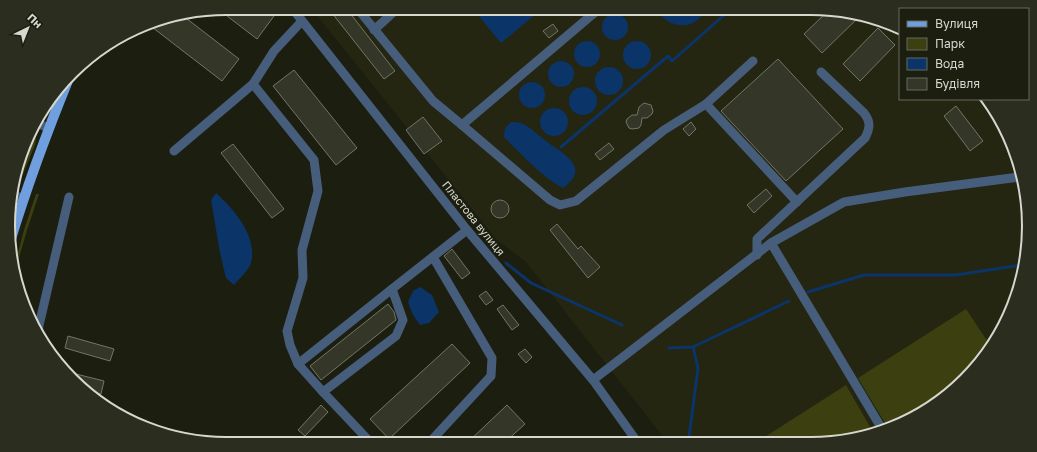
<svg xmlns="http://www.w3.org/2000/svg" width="1037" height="452" viewBox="0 0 1037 452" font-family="'Golos Text',sans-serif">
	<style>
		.built { fill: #242612 }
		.green { fill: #3c3f0f }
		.water { fill: #0b3468 }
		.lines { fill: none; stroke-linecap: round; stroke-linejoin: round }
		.stream { stroke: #0b3468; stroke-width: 3 }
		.building { fill: #343628; stroke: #737565 }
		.minor { stroke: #475d7c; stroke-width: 9 }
		.major { stroke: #709fdf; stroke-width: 10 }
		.labels { text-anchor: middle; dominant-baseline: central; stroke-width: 3.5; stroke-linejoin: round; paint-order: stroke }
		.street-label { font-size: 11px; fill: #d6d7ce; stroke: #1c1e10 }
		.rim { fill: none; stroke: #d6d7ce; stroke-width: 2 }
	</style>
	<rect width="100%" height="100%" fill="#1c1e10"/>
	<!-- built -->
	<polygon class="built" points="311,8 811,8 881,20 900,30 900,99 983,99 1007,130 1029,212 1017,296 992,347 955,390 907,422 840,442 668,443 526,262 496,239"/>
	<!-- green -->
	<g class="green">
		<polygon points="32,130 36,139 35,145 16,191 12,190 12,184"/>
		<polygon points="36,194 39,194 27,230 16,268 15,264 24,230"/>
		<polygon points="966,309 992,348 955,390 907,422 888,428 858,378"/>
		<polygon points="846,385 873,432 840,442 757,442"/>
	</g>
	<!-- water -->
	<g class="water">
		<polygon points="472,8 543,8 501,43"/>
		<path d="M 655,8 L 706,8 C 696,33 667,29 655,8 Z"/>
		<circle cx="615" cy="27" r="13"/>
		<circle cx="587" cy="54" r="13"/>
		<circle cx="637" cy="55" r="14"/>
		<circle cx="561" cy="74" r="13"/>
		<circle cx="609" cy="81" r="14"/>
		<circle cx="532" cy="95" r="13"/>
		<circle cx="583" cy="101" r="14"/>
		<circle cx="554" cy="122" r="14"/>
		<path d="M 511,122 C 514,122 518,122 521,123 C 528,125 539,136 546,141 C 563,154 592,167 563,188 C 543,178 520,153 504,137 L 505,128 Z"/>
		<path d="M 216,193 C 234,209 258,237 251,263 C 249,270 239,279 234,285 L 226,278 L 220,253 L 211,200 Z"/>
		<polygon points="420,287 432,295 439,312 429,323 420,325 413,315 408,302 413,291"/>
	</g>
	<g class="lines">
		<!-- stream -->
		<g class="stream">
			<polyline points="561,147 668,56 672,61 732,8"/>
			<polyline points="506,263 531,283 622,325"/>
			<polyline points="808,292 864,275 956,275 1021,265"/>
			<polyline points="669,348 693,347 789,301"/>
			<polyline points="684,443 689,437 698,368 693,347"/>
		</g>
	</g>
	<!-- building -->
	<g class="building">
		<polygon points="226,8 262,8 274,16 257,39 218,9"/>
		<polygon points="328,8 346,8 395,71 384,79"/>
		<polygon points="828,11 860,16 822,53 804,34"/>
		<polygon points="182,15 239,59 222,81 148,24 156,20"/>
		<polygon points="553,24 558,31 549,38 543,31"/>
		<polygon points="878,28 895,45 860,81 843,64"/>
		<polygon points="778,59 843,129 786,181 721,111"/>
		<polygon points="294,70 357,148 336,165 273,86"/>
		<polygon points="644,103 651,105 653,111 652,114 647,118 642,118 641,125 639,128 632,129 629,128 626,122 627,119 632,115 637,115 639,107"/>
		<polygon points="956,106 983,141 970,151 944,116"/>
		<polygon points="423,117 442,141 424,154 406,130"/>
		<polygon points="691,122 696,129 689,136 683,129"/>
		<polygon points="609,143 614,149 600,160 595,154"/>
		<polygon points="233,144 284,209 272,218 221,153"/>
		<polygon points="766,189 772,196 754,213 747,205"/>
		<circle cx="500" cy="209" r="9"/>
		<polygon points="557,224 578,249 581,246 600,267 588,278 550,230"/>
		<polygon points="452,249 470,273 462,279 444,256"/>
		<polygon points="486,291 493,300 486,305 479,296"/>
		<polygon points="388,304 394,312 396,320 321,380 310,366"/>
		<polygon points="503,305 519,325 512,330 497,309"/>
		<polygon points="68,336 114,349 110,361 65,348"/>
		<polygon points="452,344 470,363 389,439 370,419"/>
		<polygon points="525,349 532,357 526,363 518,354"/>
		<polygon points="68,372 104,381 101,394 81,389"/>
		<polygon points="321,405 328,412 305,436 298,430"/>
		<polygon points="507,405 525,424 504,443 467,443"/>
	</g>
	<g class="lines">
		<!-- minor -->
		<g class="minor">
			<polyline points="292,8 467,230 593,380 638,443"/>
			<polyline points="357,8 433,101 462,125"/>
			<polyline points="600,8 462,125 550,200 560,205 576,201 664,130 706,104 753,61"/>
			<polyline points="302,21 274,51 253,84 314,160 318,191 302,250 303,278 287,331 290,345 298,364 323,392 396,336 403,320 392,289 467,230"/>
			<polyline points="374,30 398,8"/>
			<polyline points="706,104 797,202"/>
			<polyline points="35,122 48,128"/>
			<polyline points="174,151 253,84"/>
			<polyline points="12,195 23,198"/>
			<polyline points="771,243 882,429"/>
			<path d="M 757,255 L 757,239 L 865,138 C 870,128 871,122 864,113 L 821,72"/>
			<polyline points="37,334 69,197"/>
			<polyline points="298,364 392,289"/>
			<polyline points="593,380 771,243 844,202 905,192 1019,177"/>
			<polyline points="323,392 372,444"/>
			<polyline points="429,443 491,376 492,358 433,257"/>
		</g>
		<!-- major -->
		<path class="major" d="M 10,242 C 27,186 47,132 69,78"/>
	</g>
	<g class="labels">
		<!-- street labels -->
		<g class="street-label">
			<text transform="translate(474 218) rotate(51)">Пластова вулиця</text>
		</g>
	</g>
	<!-- crop -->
	<path d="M0 0H1037V452H0ZM226 15H811A211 211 0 0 1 1022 226V226A211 211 0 0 1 811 437H226A211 211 0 0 1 15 226V226A211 211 0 0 1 226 15Z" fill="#2b2d1f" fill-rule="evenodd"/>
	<path class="rim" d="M226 15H811A211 211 0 0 1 1022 226V226A211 211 0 0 1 811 437H226A211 211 0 0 1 15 226V226A211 211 0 0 1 226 15Z"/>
	<!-- legend -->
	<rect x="899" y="8" width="130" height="92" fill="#1c1e10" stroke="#66685c"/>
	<rect x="907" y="21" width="20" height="6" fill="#709fdf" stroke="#66685c"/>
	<text x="935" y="28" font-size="12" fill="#d6d7ce">Вулиця</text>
	<rect x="907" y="38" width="20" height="12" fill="#3c3f0f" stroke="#66685c"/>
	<text x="935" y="48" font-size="12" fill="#d6d7ce">Парк</text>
	<rect x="907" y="58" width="20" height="12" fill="#0b3468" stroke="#66685c"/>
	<text x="935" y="68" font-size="12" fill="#d6d7ce">Вода</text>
	<rect x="907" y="78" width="20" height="12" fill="#343628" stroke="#66685c"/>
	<text x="935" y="88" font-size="12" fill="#d6d7ce">Будівля</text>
	<!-- north arrow -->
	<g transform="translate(28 28) rotate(43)" stroke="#1c1e10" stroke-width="3" paint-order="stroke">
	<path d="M0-3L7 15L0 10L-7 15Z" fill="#d6d7ce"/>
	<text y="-6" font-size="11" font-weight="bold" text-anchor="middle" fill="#d6d7ce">Пн</text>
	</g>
</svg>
